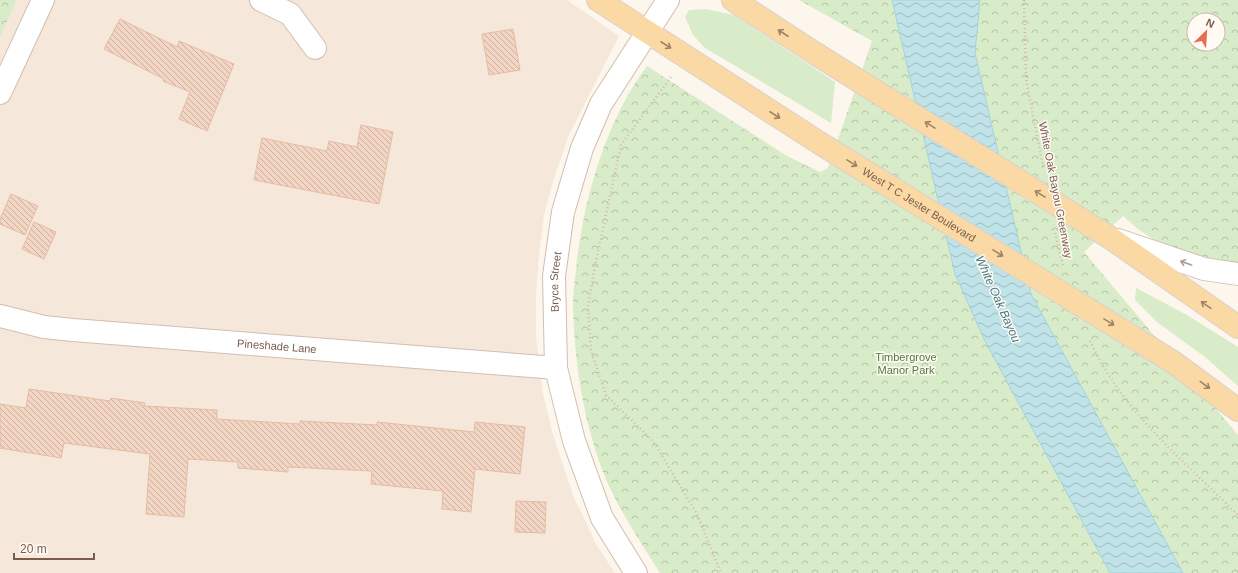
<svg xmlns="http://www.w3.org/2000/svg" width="1238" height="573" viewBox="0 0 1238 573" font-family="Helvetica,sans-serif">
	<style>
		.residential { fill: #f5e8da }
		.green { fill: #d8ecc9 }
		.park { fill: url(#park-crowns); fill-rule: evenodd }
		.water { fill: url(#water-waves); stroke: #a5d3da }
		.building { fill: url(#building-back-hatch); stroke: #e6bba3 }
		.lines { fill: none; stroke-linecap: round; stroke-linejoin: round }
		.minor-casing { stroke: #d1beb0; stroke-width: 24 }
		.major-casing { stroke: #dad1cd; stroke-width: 24 }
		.path { stroke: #d9b8a5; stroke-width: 2.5; stroke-dasharray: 1 3; stroke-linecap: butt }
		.minor { stroke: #fff; stroke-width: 22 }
		.major { stroke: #fbd9a5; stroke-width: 22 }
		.major-bridge-casing { stroke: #dad1cd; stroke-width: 24; stroke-linecap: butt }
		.major-bridge { stroke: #fbd9a5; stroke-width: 22 }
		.oneway { stroke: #a18267 }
		.oneway2 { stroke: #af9d94 }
		.labels { text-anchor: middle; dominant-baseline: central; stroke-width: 3; stroke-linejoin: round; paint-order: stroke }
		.street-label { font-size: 11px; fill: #7a5c4d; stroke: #fffaf3 }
		.park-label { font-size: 11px; fill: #537a41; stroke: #fffaf3 }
		.water-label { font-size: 12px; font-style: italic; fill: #437c86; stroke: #fffaf3 }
	</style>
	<defs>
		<pattern id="park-crowns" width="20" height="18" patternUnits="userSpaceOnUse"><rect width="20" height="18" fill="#d8ecc9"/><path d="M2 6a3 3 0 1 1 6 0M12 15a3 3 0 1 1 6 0" fill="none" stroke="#b4c2a5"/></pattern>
		<pattern id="water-waves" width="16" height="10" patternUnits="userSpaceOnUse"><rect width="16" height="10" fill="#bfe3e8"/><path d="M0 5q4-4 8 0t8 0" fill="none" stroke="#a0bbbe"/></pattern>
		<pattern id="building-back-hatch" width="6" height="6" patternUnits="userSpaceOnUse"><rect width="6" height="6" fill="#f3d5c3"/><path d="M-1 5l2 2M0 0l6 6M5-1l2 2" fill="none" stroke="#cab0a1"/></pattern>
	</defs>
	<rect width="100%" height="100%" fill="#fdf6ec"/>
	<!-- residential -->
	<polygon class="residential" points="0,0 567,0 619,36 569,135 554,178 544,215 539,255 536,295 536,335 542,390 553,435 573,495 596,544 615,573 0,573"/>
	<!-- green -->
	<g class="green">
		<polygon points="705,9 734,15 835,82 831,123 705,48 693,35 685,17 689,10"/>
		<polygon points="1136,288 1187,315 1238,347 1238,386 1205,357 1157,322 1135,300"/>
	</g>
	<!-- park -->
	<g class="park">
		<polygon points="0,0 17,0 0,37"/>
		<path d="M 799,0 L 1238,0 L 1238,264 L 1216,262 L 1156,241 L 1138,229 L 1123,216 L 1084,252 L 1238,435 L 1238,573 L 660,573 C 642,544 622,515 608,484 C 584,428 574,363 573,303 C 573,292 575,281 576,270 C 583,201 605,122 647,66 L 787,156 L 820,172 L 828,168 L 872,41 ZM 1194,20 L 1218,20 L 1218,44 L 1194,44 Z"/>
	</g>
	<!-- water -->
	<polygon class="water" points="892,0 980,0 975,53 1031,294 1183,573 1110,573 984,339 955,274"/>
	<!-- building -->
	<g class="building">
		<polygon points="120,19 177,47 179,41 234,64 207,131 179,119 190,92 163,81 164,79 104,49"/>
		<polygon points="513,29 520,70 489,75 482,34"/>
		<polygon points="361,125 393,132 379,204 254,180 262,138 327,151 329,141 357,147"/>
		<polygon points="11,194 38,206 25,235 0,224 0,219"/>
		<polygon points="34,222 56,232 44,259 22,249"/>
		<polygon points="29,389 110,401 111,398 145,403 144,406 217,410 217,419 300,424 300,421 377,425 377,422 474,432 475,422 525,427 520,474 475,469 471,512 442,509 443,491 371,484 372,471 288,467 288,472 238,468 238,462 188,459 184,517 146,514 150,454 64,443 61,458 0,448 0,404 26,408"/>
		<polygon points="516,501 546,502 545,533 515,532"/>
	</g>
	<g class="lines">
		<!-- minor casing -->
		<g class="minor-casing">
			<g id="minor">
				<polyline points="261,0 290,14 315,48"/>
				<polyline points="0,93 43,0"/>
				<polyline points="1118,240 1204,269 1238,274"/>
				<path id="s1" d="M 0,316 L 44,327 L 73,330 L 556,368"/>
				<path id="s2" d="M 636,573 L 602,518 L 574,441 L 556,368 L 554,276 L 563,212 L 582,148 L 601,104 L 668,0"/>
			</g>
		</g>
		<!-- major casing -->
		<g class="major-casing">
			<g id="major">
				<polyline points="598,0 818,142"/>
				<polyline points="733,0 816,54"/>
				<polyline points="1109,237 1238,327"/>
				<polyline points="1173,362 1238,410"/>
			</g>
		</g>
		<!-- path -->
		<g class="path">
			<polyline points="1024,0 1026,79 1043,167"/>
			<polyline points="671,77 621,145 595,266 588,306 591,350 606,395 653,441 697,514 721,573"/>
			<polyline points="1055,233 1063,265"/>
			<path d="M 1090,341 C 1122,411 1185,462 1238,515"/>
		</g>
		<!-- minor -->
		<use href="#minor" class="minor"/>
		<!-- major -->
		<use href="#major" class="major"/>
		<!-- major-bridge casing -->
		<g class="major-bridge-casing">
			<g id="major-bridge">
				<polyline points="816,54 1109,237"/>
				<path id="s3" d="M 818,142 L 1173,362"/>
			</g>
		</g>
		<!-- major-bridge -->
		<use href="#major-bridge" class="major-bridge"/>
	</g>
	<!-- one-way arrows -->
	<defs><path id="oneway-shaft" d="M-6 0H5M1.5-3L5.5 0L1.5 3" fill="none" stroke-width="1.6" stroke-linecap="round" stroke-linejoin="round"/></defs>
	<g class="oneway">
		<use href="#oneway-shaft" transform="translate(783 33) rotate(-147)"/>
		<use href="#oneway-shaft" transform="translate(666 45) rotate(33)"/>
		<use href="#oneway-shaft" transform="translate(775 115) rotate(33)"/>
		<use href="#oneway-shaft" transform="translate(930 125) rotate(-148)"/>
		<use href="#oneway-shaft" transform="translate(852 163) rotate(32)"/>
		<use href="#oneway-shaft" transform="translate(1040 194) rotate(-148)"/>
		<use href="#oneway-shaft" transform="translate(998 253) rotate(32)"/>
		<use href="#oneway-shaft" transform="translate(1206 305) rotate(-145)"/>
		<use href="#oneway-shaft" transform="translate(1109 322) rotate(32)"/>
		<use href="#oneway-shaft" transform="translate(1205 385) rotate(37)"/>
	</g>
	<use class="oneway2" href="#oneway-shaft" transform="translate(1186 263) rotate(-161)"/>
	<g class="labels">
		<!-- street labels -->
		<g class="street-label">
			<text transform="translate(1056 190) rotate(79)">White Oak Bayou Greenway</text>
			<text stroke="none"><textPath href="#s3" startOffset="119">West T C Jester Boulevard</textPath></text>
			<text stroke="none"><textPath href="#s2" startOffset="308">Bryce Street</textPath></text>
			<text stroke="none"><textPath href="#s1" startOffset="279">Pineshade Lane</textPath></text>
		</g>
		<!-- park labels -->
		<g class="park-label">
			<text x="906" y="357">Timbergrove<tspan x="906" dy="13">Manor Park</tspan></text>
		</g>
		<!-- water labels -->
		<g class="water-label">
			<text transform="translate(998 299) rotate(66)">White Oak Bayou</text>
		</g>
	</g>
	<!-- north arrow -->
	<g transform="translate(1206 32) rotate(25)"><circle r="19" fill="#fffaf3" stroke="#cabbb1"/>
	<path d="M0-3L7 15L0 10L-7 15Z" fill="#e76f51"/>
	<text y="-6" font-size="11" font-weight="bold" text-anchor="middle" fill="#7a5c4d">N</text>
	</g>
	<!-- scale -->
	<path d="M14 553v6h80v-6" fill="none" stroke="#7a5c4d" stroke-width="2"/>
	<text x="20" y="553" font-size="12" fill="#7a5c4d" stroke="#fffaf3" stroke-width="3" paint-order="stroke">20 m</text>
</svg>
